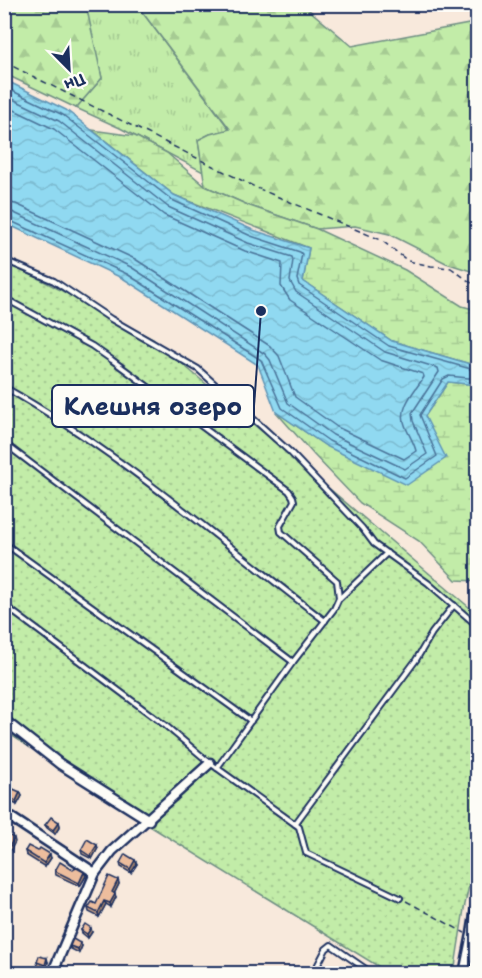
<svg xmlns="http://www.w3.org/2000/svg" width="482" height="978" viewBox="0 0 482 978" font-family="'Shantell Sans',sans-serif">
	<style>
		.grass { fill: url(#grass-tufts); stroke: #6e8e83; stroke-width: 1.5 }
		.forest { fill: url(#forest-firs); stroke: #6e8e83; stroke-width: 1.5 }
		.wetland { fill: url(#wetland-marsh); stroke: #6e8e83; stroke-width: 1.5 }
		.garden { fill: url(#garden-dots); stroke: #6e8e83; stroke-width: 1.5 }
		.water { fill: url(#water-waves); stroke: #6195b6; stroke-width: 1.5 }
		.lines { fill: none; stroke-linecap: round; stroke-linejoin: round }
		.shore { stroke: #4a7399; stroke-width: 1.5 }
		.service-casing { stroke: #1b2f5e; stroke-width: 8 }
		.minor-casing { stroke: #1b2f5e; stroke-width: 13 }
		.path { stroke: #1b2f5e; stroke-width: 1.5; stroke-dasharray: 6 4.5; stroke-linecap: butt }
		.service { stroke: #fdfcf7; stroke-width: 4 }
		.minor { stroke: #fdfcf7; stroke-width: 8 }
		.wall { fill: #cca387; stroke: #1b2f5e; stroke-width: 1.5 }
		.shaded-wall { fill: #a6846e; stroke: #1b2f5e; stroke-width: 1.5 }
		.building { fill: #edbd9d; stroke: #1b2f5e; stroke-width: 1.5 }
		.leader { fill: none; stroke: #1b2f5e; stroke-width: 2 }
		.callout-dot { fill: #1b2f5e; stroke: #fdfcf7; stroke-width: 2 }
		.callout { fill: #fdfcf7; stroke: #1b2f5e; stroke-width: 2 }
		.callout-label { font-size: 24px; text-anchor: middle; font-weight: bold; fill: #1b2f5e }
	</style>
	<defs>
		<pattern id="grass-tufts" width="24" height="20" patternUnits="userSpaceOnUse" patternTransform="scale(1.5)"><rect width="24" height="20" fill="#c2eca8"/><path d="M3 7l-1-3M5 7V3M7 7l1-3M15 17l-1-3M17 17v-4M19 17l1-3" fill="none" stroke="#a6cb93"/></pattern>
		<pattern id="forest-firs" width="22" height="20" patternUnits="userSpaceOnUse" patternTransform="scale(1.5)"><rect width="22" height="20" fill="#c2eca8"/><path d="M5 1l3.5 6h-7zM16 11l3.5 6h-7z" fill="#a6cb93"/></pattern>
		<pattern id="wetland-marsh" width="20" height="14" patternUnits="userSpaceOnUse" patternTransform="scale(1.5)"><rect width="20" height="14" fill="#c2eca8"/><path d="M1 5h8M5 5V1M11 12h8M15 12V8" fill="none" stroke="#a6cb93"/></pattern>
		<pattern id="garden-dots" width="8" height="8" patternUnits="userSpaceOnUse" patternTransform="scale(1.5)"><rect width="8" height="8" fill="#c2eca8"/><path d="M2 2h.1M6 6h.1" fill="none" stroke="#a6cb93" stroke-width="1.8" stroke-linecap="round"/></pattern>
		<pattern id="water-waves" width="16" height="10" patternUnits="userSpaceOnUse" patternTransform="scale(1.5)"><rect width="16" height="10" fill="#90d9f1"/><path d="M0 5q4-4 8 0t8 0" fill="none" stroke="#7cbbd1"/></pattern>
	</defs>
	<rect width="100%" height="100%" fill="#f8e9dc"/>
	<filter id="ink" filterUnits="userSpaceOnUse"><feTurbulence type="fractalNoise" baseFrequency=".0167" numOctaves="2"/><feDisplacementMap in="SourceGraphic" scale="12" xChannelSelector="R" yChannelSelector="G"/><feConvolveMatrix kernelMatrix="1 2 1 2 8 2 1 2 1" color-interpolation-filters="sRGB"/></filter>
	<g filter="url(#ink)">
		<!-- grass -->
		<polygon class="grass" points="84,5 137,5 230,130 210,134 198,140 203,172 120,128 76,108 102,78"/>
		<!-- forest -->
		<g class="forest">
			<polygon points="4,5 86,5 102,78 76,108 5,74"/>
			<polygon points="137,5 303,5 352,46 474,23 477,20 477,273 446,263 389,234 355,226 317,229 250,206 205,186 198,140 210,134 230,129"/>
		</g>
		<!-- wetland -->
		<g class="wetland">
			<polygon points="92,130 135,136 167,153 205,186 250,206 317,229 405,270 462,306 477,310 477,366 392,341 303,281 309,248 174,195"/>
			<polygon points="448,382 477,385 477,581 456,580 419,541 360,503 314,455 276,412 326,446 425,416"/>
		</g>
		<!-- garden -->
		<polygon class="garden" points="4,260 153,339 477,614 477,848 464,909 454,973 389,973 140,820 5,731"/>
		<!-- water -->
		<polygon class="water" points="5,80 66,110 174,195 253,230 309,248 303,281 392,341 477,366 477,385 448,382 425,416 446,458 407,485 326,446 276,412 258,365 124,279 5,223"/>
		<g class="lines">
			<!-- shore -->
			<g class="shore">
				<polyline points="4,87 63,115 172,200 251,236 300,252 302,254 297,279 299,285 389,346 478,371"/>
				<polyline points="4,95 59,121 168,207 248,243 292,257 293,260 290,281 296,292 385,352 438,368 439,372 412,413 413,421 427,454 405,469 333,435 288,403 270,360 265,354 131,267 12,212 4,211"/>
				<path d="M 4,105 L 54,129 L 164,215 L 245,251 L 282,263 L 281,286 L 290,300 L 380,360 L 423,374 L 424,377 C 415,391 398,407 405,425 C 408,434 414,442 416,451 L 404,459 L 337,427 L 295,397 L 279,356 L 270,346 L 135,259 L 16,204 L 4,202"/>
				<polyline points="4,218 127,274 261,360 282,408 329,441 405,478 437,456 420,415 443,379 449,376 478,379"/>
			</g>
			<!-- service casing -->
			<g class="service-casing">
				<g id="service">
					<polyline points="4,260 54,281 111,319 198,369 290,452 362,528 374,544 428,583 473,622 478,623"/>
					<polyline points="4,298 92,346 112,360 289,491 293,497 294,501 280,526 281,532 337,581 339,598 334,609 293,662 217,768"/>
					<path d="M 4,387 C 120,452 220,541 325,621"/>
					<polyline points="4,443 293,662"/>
					<polyline points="4,543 251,721"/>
					<polyline points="340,598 387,553"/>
					<polyline points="4,605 166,726 210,763 295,824 299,827 306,853 400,898"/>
					<polyline points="295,824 416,660 432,633 454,605"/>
					<polyline points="313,974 326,949 331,945 373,974"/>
				</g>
			</g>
			<!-- minor casing -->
			<g class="minor-casing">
				<g id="minor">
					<polyline points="4,720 60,764 149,820"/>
					<polyline points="4,813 95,873"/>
					<polyline points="52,974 95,873 112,851 210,763"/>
					<polyline points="464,974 472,934 478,896"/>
				</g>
			</g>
			<!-- path -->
			<g class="path">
				<polyline points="4,62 257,188 381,240 408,261 431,266 451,268 478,288"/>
				<polyline points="406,901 465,933"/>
			</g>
			<!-- service -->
			<use href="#service" class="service"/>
			<!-- minor -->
			<use href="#minor" class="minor"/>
		</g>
		<!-- wall -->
		<g class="wall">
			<polygon points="20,792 22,796 17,805 8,800 7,797"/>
			<polygon points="59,822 60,826 55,834 47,828 45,825"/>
			<polygon points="98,848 92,859 82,854 81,850"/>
			<polygon points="25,851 51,858 45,867 26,855"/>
			<polygon points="135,860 137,864 131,873 121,867 120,863"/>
			<polygon points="73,870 84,872 86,876 80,886 56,875 55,871"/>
			<polygon points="118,880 119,884 114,894 116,897 111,907 106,904 99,917 89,912 88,908 96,904"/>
			<polygon points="81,930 92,932 88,938 82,933"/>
			<polygon points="70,946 82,946 79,953 71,949"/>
			<polygon points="37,962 48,962 46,969 38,966"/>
		</g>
		<!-- shaded-wall -->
		<g class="shaded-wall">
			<polygon points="20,792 22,796 17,805 16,801"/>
			<polygon points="59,822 60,826 55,834 53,830"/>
			<polygon points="14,838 15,842 9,853 8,849"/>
			<polygon points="97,845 98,848 92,859 90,856"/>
			<polygon points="50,854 51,858 45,867 44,863"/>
			<polygon points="135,860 137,864 131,873 130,869"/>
			<polygon points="84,872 86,876 80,886 79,883"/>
			<polygon points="118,880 119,884 113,896 112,892"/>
			<polygon points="115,894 116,897 111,907 110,903"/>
			<polygon points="104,901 106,904 99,917 98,913"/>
			<polygon points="91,928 92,932 88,938 87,934"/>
			<polygon points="80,943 82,946 79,953 78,949"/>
			<polygon points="47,958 48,962 46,969 45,965"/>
		</g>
		<!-- building -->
		<g class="building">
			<polygon points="11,788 20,792 16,801 7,797"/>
			<polygon points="51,817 59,822 53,830 45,825"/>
			<polygon points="4,833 14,838 8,849 4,847"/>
			<polygon points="87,839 97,845 90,856 81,850"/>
			<polygon points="28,846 38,851 40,848 50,854 44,863 25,851"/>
			<polygon points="125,854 135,860 130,869 120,863"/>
			<polygon points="60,862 73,870 75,867 84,872 79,883 55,871"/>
			<polygon points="109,876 118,880 112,892 115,894 110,903 104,901 98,913 88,908 92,902 96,904"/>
			<polygon points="85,924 91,928 87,934 81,930"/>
			<polygon points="73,939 80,943 78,949 70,946"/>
			<polygon points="39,956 47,958 45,965 37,962"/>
			<polygon points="61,965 70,969 68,974 57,974"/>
		</g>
	</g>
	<!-- callouts -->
	<path class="leader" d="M261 311L254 406"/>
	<circle class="callout-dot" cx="261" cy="311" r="6"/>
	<rect class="callout" x="52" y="385" width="202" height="42" rx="6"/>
	<g class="callout-label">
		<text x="153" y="415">Клешня озеро</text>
	</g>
	<!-- margin -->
	<rect width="482" height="978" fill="none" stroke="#fdfcf7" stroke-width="24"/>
	<rect x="12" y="12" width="458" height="954" fill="none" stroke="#1b2f5e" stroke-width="2" filter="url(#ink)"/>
	<!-- north arrow -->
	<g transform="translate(69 69) rotate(156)" stroke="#fdfcf7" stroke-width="4.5" paint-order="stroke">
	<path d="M0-4.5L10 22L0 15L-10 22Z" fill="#1b2f5e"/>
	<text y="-9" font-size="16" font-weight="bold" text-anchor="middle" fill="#1b2f5e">Пн</text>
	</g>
</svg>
